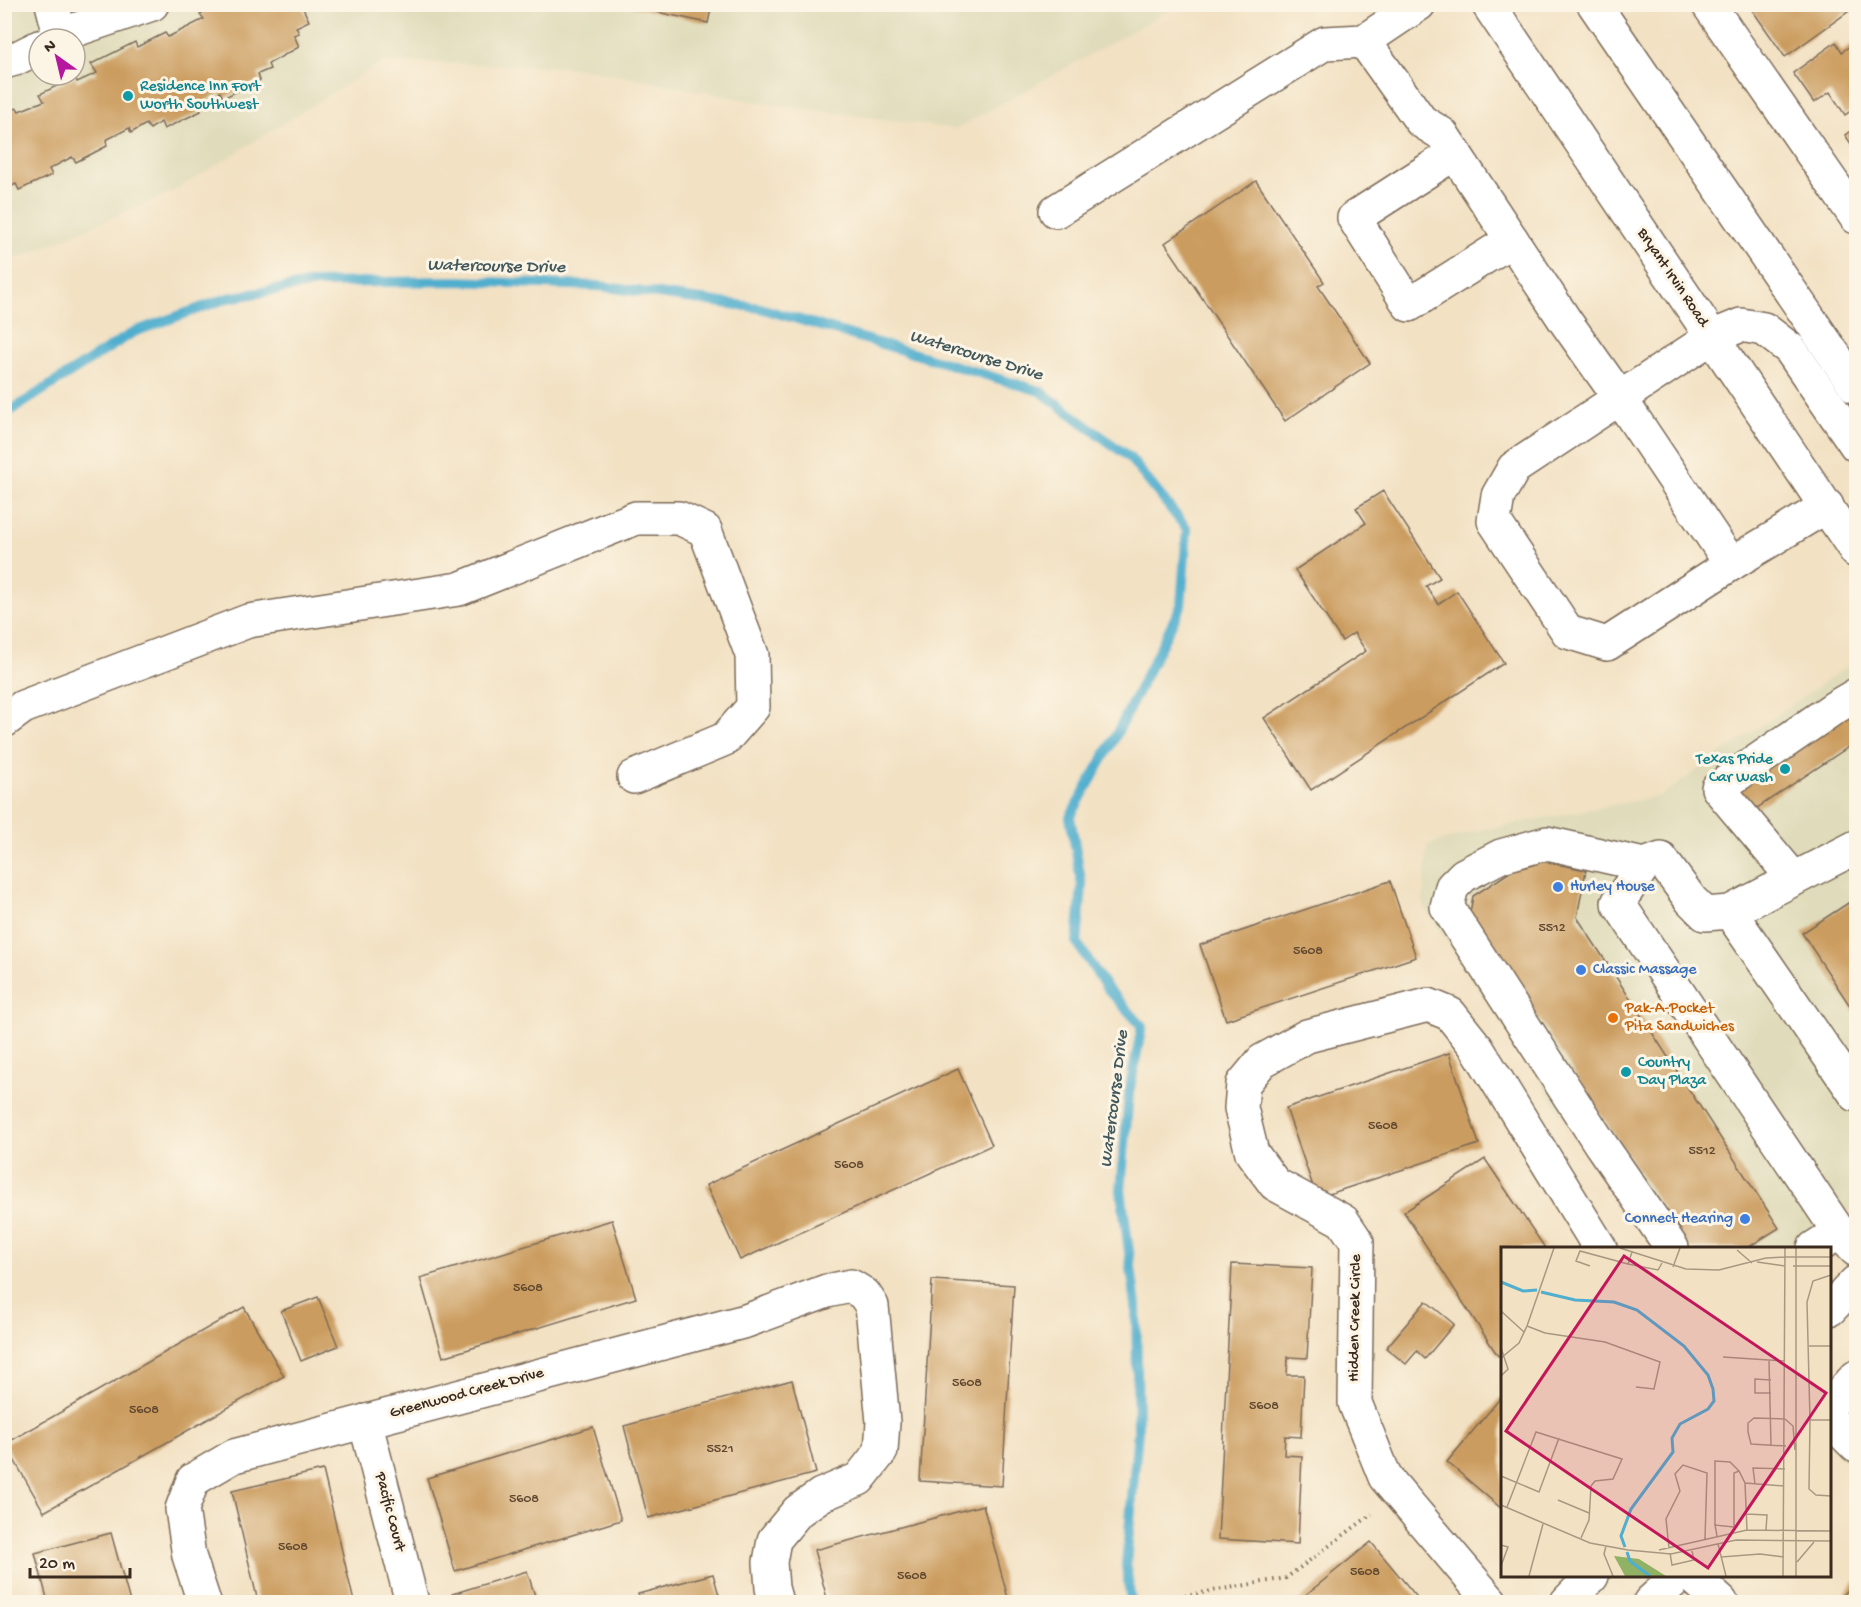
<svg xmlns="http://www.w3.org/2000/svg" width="1861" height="1607" viewBox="0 0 1861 1607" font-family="'Gochi Hand',sans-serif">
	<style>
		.built { fill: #e0dcbb; fill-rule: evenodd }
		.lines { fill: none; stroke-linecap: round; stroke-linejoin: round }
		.stream { stroke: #50aece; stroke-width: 10 }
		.building { fill: #cb9c5e }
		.minor-casing { stroke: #7b6a58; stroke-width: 36 }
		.major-casing { stroke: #7b6a58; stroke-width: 36 }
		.path { stroke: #7b6a58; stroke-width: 4; stroke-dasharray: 1.5 4.5; stroke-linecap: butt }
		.minor { stroke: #fff; stroke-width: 33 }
		.major { stroke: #fff; stroke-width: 33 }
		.culture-dot { fill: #0f9aa8; stroke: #fcf5e5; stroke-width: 2 }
		.shop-dot { fill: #3f7fe0; stroke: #fcf5e5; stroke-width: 2 }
		.food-dot { fill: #e8710a; stroke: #fcf5e5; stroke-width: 2 }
		.labels { text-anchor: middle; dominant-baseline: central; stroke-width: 6; stroke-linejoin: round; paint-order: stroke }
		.number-label { font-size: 14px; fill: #5f462e }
		.culture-label { font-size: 16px; fill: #0d838f; stroke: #fcf5e5; text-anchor: start }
		.street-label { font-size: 16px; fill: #3b2a1e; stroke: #fcf5e5 }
		.shop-label { font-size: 16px; fill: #366cbe; stroke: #fcf5e5; text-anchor: start }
		.food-label { font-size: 16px; fill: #c56008; stroke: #fcf5e5; text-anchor: start }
		.water-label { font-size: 18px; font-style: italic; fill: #42585c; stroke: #fcf5e5 }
		.inset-river { fill: none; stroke: #50aece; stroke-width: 3 }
		.inset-road { fill: none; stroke: #a99881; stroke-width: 1.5 }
		.view { fill: #c2185b; fill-opacity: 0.15; stroke: #c2185b; stroke-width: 3 }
		.inset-edge { fill: none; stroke: #3b2a1e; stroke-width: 3 }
	</style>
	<rect width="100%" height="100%" fill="#fcf5e5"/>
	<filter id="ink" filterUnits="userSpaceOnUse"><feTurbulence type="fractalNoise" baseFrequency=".0167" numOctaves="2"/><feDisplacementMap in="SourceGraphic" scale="12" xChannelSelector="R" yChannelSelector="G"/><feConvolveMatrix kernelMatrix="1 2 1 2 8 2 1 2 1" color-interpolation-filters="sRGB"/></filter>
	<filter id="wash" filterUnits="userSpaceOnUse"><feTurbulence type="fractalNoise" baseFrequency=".008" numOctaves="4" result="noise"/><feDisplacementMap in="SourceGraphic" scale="24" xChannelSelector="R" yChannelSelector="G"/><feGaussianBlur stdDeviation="1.35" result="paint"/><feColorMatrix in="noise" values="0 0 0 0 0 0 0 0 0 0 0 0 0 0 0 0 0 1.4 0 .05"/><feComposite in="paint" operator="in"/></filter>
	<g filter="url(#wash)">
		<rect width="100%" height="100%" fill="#f2e1c3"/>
		<!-- built -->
		<g class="built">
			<path d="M 5,5 L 1179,5 L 956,129 L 762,103 L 580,68 L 384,61 L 174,191 L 5,264 ZM 39,39 L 75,39 L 75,75 L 39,75 Z"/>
			<polygon points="1856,660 1856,1206 1824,1228 1809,1248 1651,1248 1423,906 1427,845 1481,830 1660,796"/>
		</g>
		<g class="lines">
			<!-- stream -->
			<polyline class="stream" points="4,415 134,332 228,298 315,283 455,281 599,286 760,308 1040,391 1129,457 1187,529 1181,606 1114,739 1070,817 1082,886 1077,943 1106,987 1142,1026 1129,1093 1121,1190 1136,1306 1138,1431 1126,1565 1131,1602"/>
		</g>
		<g id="blocks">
			<!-- building -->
			<g class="building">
				<polygon points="218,4 301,4 309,21 296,27 299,33 294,35 299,47 268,64 270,69 258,74 260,80 223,98 220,92 199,105 201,111 164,129 161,122 150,129 146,124 131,133 129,128 106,140 107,146 76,162 72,157 49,169 52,175 19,190 16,184 4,190 4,114 17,108 19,111 44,101 40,94 75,77 77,82 97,73 91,64 135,42 137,47 165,33 168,37 204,19 200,14"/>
				<polygon points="620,4 712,4 708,23"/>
				<polygon points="1748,4 1856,4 1856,6 1785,57"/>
				<polygon points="1856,41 1856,107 1845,115 1830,92 1814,103 1793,73 1836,42 1842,52"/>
				<polygon points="1856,127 1856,151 1845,135"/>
				<polygon points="1256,181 1324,282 1318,286 1370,363 1285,421 1165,243"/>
				<polygon points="1383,491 1440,578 1426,586 1438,604 1457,591 1504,663 1311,790 1264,718 1366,651 1354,633 1342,641 1295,570 1366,523 1356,508"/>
				<polygon points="1856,702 1856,755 1850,746 1751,812 1732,784"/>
				<polygon points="1530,859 1586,870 1577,917 1779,1228 1747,1248 1688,1248 1470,913 1473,896"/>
				<polygon points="1390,881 1416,957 1226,1020 1200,945"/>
				<polygon points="1856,898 1856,1015 1802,933"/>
				<polygon points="1449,1053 1479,1144 1317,1198 1286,1108"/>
				<polygon points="958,1069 992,1145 740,1260 706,1185"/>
				<polygon points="1485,1159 1545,1248 1502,1248 1502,1353 1498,1356 1404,1212"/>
				<polygon points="612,1220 636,1298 443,1357 420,1278"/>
				<polygon points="1232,1264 1312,1268 1307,1358 1288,1357 1287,1375 1304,1375 1301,1437 1285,1436 1284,1455 1302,1456 1298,1544 1218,1539"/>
				<polygon points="932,1280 1014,1285 1002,1486 920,1481"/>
				<polygon points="318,1297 338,1346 301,1361 281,1311"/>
				<polygon points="1426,1301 1454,1324 1425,1359 1417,1351 1406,1364 1386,1348"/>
				<polygon points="244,1307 284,1376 44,1512 5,1444"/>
				<polygon points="792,1380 816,1473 648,1518 624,1426"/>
				<polygon points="1502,1396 1502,1509 1447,1462"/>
				<polygon points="593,1427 621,1520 455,1571 427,1478"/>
				<polygon points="323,1470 354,1602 258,1602 232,1491"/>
				<polygon points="983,1505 1009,1602 828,1602 814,1550"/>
				<polygon points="111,1533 130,1602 48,1602 35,1553"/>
				<polygon points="1371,1542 1421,1602 1297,1602"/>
				<polygon points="527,1571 537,1602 455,1602 452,1594"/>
				<polygon points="713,1574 721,1602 641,1602 638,1594"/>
				<polygon points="1856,1581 1856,1602 1837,1602"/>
			</g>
		</g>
	</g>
	<g filter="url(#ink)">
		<use href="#blocks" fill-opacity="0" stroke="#7b6a58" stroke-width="1.5"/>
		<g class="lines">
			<!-- minor casing -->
			<g class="minor-casing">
				<g id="minor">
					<polyline points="52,4 60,35 53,39"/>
					<polyline points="1708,4 1856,217"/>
					<polyline points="60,35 152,4"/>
					<polyline points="1364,41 1421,121 1442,134 1566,322 1619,397 1731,564"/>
					<polyline points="4,62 15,59 39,47"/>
					<polyline points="1455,153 1354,218 1409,305 1512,240"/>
					<polyline points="1056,211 1325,43 1364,41 1419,4"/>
					<polyline points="1712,337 1514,468 1498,496 1494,521 1568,632 1607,644 1731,564 1827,506"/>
					<polyline points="4,721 23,707 248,621 459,589 636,518 679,518 705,530 752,655 753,707 725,739 634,777"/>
					<polyline points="1644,865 1547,843 1501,856 1464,875 1452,887 1447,907 1601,1145 1672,1248"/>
					<polyline points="1794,879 1718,788 1834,708 1856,695"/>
					<polyline points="1730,912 1856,1095"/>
					<polyline points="1839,1232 1618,903 1644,865 1661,859 1691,900 1705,914 1730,912 1856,847"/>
					<polyline points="1814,1248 1839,1232 1856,1250"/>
					<polyline points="1830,1309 1856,1282"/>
					<polyline points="1830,1405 1856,1377"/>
					<polyline points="1830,1420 1856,1446"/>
					<polyline points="365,1421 412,1602"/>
					<polyline points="1692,1576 1721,1602"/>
					<polyline points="204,1602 189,1556 182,1509 193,1480 234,1456 746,1321 827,1291 851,1286 864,1294 872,1306 883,1422 881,1451 859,1479 821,1495 798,1511 774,1540 770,1562 772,1588 776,1602"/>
					<polyline points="1491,1602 1385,1477 1355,1403 1357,1242 1343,1221 1275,1184 1252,1153 1241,1108 1243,1084 1262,1061 1307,1036 1428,1005 1450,1014 1477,1048 1600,1248"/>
					<polyline points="1567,1602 1592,1576"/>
					<polyline points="1650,1602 1679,1576"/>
				</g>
			</g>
			<!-- major casing -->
			<g class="major-casing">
				<g id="major">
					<polyline points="1488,4 1856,551"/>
					<polyline points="1594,4 1856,387"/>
					<polyline points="1712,337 1741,325 1764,329 1790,349 1856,445"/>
				</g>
			</g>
			<!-- path -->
			<polyline class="path" points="1149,1602 1286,1578 1372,1514"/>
			<!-- minor -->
			<use href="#minor" class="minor"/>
			<!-- major -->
			<use href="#major" class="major"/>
		</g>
	</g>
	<!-- markers -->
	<g class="culture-dot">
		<circle cx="128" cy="96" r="6"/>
		<circle cx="1785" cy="769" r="6"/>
		<circle cx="1626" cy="1072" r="6"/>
	</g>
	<g class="shop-dot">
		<circle cx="1558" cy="887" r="6"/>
		<circle cx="1581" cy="970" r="6"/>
		<circle cx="1745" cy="1219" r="6"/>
	</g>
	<circle class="food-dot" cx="1613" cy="1018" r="6"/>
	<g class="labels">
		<!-- number labels -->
		<g class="number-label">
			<text x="1552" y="928">5512</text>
			<text x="1308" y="951">5608</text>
			<text x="1383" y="1126">5608</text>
			<text x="1702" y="1151">5512</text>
			<text x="849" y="1165">5608</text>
			<text x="528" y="1288">5608</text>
			<text x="967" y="1383">5608</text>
			<text x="1264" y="1406">5608</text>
			<text x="144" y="1410">5608</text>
			<text x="720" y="1449">5521</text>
			<text x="524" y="1499">5608</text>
			<text x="293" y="1547">5608</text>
			<text x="1365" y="1572">5608</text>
			<text x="912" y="1576">5608</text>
		</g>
		<!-- culture labels -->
		<g class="culture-label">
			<text x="140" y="87">Residence Inn Fort<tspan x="140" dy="18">Worth Southwest</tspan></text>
			<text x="1773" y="760" text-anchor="end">Texas Pride<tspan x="1773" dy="18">Car Wash</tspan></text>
			<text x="1638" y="1063">Country<tspan x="1638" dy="18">Day Plaza</tspan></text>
		</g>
		<!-- street labels -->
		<g class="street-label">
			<text transform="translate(1672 278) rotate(56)">Bryant Irvin Road</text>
			<text transform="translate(1356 1318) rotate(-89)">Hidden Creek Circle</text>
			<text transform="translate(467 1394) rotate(-15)">Greenwood Creek Drive</text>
			<text transform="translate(389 1512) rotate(75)">Pacific Court</text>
		</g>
		<!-- shop labels -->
		<g class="shop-label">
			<text x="1570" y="887">Hurley House</text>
			<text x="1593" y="970">Classic Massage</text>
			<text x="1733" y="1219" text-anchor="end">Connect Hearing</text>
		</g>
		<!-- food labels -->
		<g class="food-label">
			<text x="1625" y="1009">Pak-A-Pocket<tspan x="1625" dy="18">Pita Sandwiches</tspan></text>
		</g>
		<!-- water labels -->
		<g class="water-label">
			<text transform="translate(496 267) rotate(1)">Watercourse Drive</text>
			<text transform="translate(976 356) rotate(17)">Watercourse Drive</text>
			<text transform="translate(1115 1099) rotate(-83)">Watercourse Drive</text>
		</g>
	</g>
	<!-- overview -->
	<g transform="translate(1501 1247)">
		<rect width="330" height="330" fill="#f2e1c3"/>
		<path d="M 113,309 L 138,312 L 165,329 L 124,329 Z" fill="#91b165"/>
		<path class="inset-river" d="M 0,35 L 22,44 L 36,43M 40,45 L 74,53 L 113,55 L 136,63 L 183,99 L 207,128 L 212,142 L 213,154 L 207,162 L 179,177 L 171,191 L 172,205 L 130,262 L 120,289 L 124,300M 126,305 L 129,314 L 149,329"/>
		<path class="inset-road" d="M 119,1 L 185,22 L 218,23 L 265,11 L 284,10M 236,3 L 251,16M 284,10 L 330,10M 256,15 L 284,19M 127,17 L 157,23 L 161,16M 89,19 L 75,14 L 79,4 L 127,17 L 131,5M 292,19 L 330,19M 172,20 L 179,1M 330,28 L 312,34 L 306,55 L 309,173 L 330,173M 0,64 L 23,85M 26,79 L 44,86 L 104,95 L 159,115 L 153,142 L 135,140M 308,99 L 330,99M 0,101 L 7,122 L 0,129M 222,110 L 284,114M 0,111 L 18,96 L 26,79 L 53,1M 268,114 L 270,198M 270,146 L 254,146 L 254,132 L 270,133M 284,172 L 253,171 L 247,176 L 247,185 L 250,197 L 285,199M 284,172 L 292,179 L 294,203M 309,173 L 308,242 L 315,248 L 330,249M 0,229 L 38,245 L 58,191M 244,236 L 283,239M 254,237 L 252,221 L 284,222M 57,253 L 88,266M 0,258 L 89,296 L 127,303 L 170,307 L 235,293 L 330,294M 6,260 L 35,185 L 121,212 L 112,232 L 94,234 L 90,239 L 88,273 L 80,291M 245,267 L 266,268 L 265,283M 214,278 L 214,214 L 229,215 L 238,224M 233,279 L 233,226 L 238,224 L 244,236 L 246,283M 216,289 L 214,278 L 233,280M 217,297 L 225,329M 0,298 L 7,300 L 0,319M 105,299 L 103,307 L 112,329M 168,301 L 165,272 L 179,244 L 174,227 L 182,218 L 206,226 L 204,292M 158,303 L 246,283 L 330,284M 169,306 L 171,318 L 193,313 L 191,304M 220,310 L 259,307 L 283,310M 296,315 L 313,295M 28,329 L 42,277M 282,329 L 284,1M 295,329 L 295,1"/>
		<path class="view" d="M 123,9 L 325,146 L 207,321 L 5,184 Z"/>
		<rect width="330" height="330" class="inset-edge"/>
	</g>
	<!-- margin -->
	<rect width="1861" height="1607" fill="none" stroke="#fcf5e5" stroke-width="24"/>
	<!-- north arrow -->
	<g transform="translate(57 57) rotate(326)"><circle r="28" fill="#fcf5e5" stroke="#afa495" stroke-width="1.5"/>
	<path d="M0-4.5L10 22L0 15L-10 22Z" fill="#b5179e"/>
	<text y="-9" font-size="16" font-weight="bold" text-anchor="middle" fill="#3b2a1e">N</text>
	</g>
	<!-- scale -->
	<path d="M30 1568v9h100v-9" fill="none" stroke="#3b2a1e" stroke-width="3"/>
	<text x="39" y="1568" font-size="18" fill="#3b2a1e" stroke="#fcf5e5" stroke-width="4.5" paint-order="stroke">20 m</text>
</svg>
